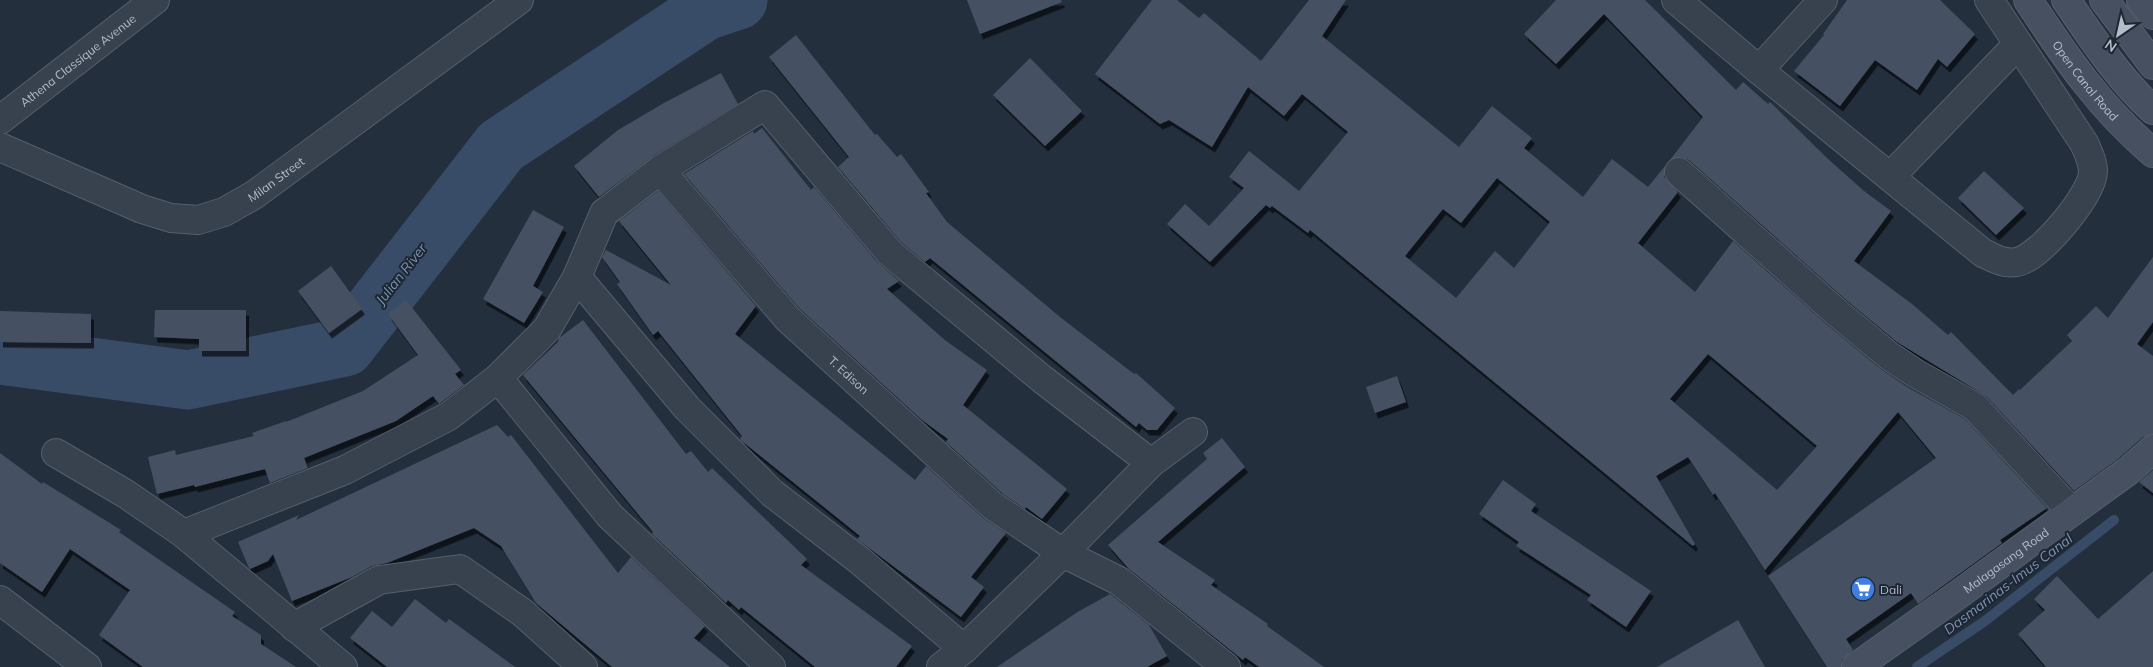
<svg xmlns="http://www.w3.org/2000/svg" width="2153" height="667" viewBox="0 0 2153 667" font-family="Mulish,sans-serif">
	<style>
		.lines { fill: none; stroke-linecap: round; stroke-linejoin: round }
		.stream { stroke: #394c67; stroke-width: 10 }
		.river { stroke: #394c67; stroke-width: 59 }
		.building { fill: #455162; fill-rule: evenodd; filter: url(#shadow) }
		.minor-casing { stroke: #565f6c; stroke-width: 30 }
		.secondary-casing { stroke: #565f6c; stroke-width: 30 }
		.minor { stroke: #38414e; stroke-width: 28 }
		.secondary { stroke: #465061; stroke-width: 28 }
		.labels { text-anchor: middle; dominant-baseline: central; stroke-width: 4; stroke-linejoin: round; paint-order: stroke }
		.street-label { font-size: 12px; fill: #b4bcc9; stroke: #1d2633 }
		.poi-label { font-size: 12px; fill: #b4bcc9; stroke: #1d2633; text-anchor: start }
		.water-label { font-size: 14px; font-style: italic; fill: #7c92b1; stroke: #1d2633 }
	</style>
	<defs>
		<filter id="shadow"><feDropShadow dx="3" dy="5.5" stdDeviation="0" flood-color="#0009"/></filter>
	</defs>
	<rect width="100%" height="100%" fill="#242f3e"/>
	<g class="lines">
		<!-- stream -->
		<polyline class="stream" points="1917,667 1985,621 2114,520"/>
		<!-- river -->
		<polyline class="river" points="0,355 188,380 345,347 501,146 705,11 738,0"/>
	</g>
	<!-- building -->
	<g class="building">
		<polygon points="967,0 1061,0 1062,2 980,34"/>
		<path d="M 1152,0 L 1177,0 L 1199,18 L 1204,13 L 1261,61 L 1309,0 L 1346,0 L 1322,36 L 1459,147 L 1492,106 L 1532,138 L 1524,148 L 1583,197 L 1612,159 L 1648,187 L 1665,166 L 1664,177 L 1678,192 L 1638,243 L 1695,292 L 1733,241 L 1825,323 L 1878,367 L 1907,387 L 1965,419 L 2047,508 L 2000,540 L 2002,543 L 1918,604 L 1911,593 L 1846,639 L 1853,650 L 1842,660 L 1841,667 L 1827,667 L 1768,576 L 1936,458 L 1898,412 L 1765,570 L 1715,493 L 1713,495 L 1688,457 L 1656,476 L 1695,544 L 1693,546 L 1310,230 L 1308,233 L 1272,206 L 1270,208 L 1266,205 L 1210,262 L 1167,224 L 1185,204 L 1209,226 L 1244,188 L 1229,177 L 1249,151 L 1299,191 L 1348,132 L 1302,94 L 1284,116 L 1248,87 L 1212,147 L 1169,120 L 1160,124 L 1095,74 ZM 1497,178 L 1550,222 L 1514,268 L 1495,251 L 1456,298 L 1405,256 L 1443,209 L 1461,223 ZM 1708,354 L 1817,446 L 1777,490 L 1670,399 Z"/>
		<polygon points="1556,0 1645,0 1736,90 1743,82 1768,104 1770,102 1828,159 1864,191 1891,211 1854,261 1912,304 1948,335 1951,332 2013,395 2019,389 2020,390 2072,341 2067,335 2096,306 2108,318 2153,257 2153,322 2137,344 2153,356 2153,434 2143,437 2118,459 2074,491 1986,396 1897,342 1845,299 1689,160 1682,157 1670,160 1703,117 1604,14 1556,64 1524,34"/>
		<polygon points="1847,0 1940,0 1975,34 1947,67 1938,59 1917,90 1875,60 1840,106 1794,71 1824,35 1823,34"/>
		<polygon points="796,35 875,135 877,134 897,157 901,154 929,192 926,193 947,222 1060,317 1134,374 1136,373 1175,408 1157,430 1147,430 1139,423 1136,427 930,258 925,262 901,242 838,167 849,157 769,57"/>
		<polygon points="1030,58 1082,111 1045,146 993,95"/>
		<polygon points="721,73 738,104 652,157 599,197 574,166 618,130 664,103"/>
		<polygon points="762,128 811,190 814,187 878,263 899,281 887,289 946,341 987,370 963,405 1067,489 1042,519 1026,507 1025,509 1003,494 946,442 948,439 922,420 799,308 684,174 753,131 754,134"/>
		<polygon points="1984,171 2024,208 1996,235 1958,198"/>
		<polygon points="658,191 756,306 735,334 915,480 926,466 983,518 1006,533 971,577 984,587 961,617 857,539 860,536 743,442 740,439 742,436 658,331 653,335 617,284 620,282 602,257 606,250 671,285 619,221"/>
		<polygon points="533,210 564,227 533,286 543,292 524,323 483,299"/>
		<polygon points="331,266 362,309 329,333 298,291"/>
		<polygon points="406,300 461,370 455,374 464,385 439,404 433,396 396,421 304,458 308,468 270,483 265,469 195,487 194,485 157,494 148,457 175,450 176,455 254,436 252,433 286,421 286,422 363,391 418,355 388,314"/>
		<polygon points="155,310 246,310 246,351 199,351 199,339 154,337"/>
		<polygon points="0,311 91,314 91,343 0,342"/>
		<polygon points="583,320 686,454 691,451 708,472 712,468 807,559 801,565 912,646 896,667 815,667 741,607 739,610 728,600 726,603 652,534 653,532 523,375 558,342 559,338"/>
		<polygon points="1397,376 1406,402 1375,413 1366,387"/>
		<polygon points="497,425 508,437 511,435 618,573 631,557 705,626 694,638 730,667 612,667 536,603 501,546 474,528 387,563 372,566 352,577 292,601 273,554 268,561 250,569 249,568 238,542 299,515 296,520"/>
		<polygon points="1222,438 1245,467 1158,542 1215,580 1211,585 1268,624 1267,626 1324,667 1259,667 1245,657 1243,660 1129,569 1108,545 1207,459 1203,453"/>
		<polygon points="0,453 42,484 43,482 121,530 119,532 235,612 232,616 261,635 261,644 296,667 143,667 99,635 130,590 70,549 42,592 0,563"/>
		<polygon points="2153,470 2153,493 2139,482"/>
		<polygon points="1503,480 1536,504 1531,511 1651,591 1626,627 1587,600 1591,595 1516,546 1519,542 1479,514"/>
		<polygon points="2153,571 2153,667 2046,667 2018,634 2045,610 2034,599 2057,576 2098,619"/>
		<polygon points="1110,594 1149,625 1167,656 1147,667 997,667 1076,613"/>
		<polygon points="415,599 446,623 449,619 515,667 387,667 350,638 372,611 392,627"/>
		<polygon points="1738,620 1765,667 1657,667"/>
	</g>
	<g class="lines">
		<!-- minor casing -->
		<g class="minor-casing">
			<g id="minor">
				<path d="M 1676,0 L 1759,70 L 1983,253 C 1994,258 2003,264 2016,262 C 2038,260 2093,194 2093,172 C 2093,162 2088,152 2084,143 L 1989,0"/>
				<polyline points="1759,70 1823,0"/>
				<path id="s1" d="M 0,120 L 155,0"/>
				<path id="s2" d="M 0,147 L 142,209 L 171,218 L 198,220 L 224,212 L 254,195 L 519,0"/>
				<path id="s3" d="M 660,170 L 788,319 L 993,506 L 1063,553 L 1119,581 L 1226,667"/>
				<polyline points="1679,172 1835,311 1888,355 1915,373 1975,407 2071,511"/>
				<polyline points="1890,177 2018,44"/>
				<polyline points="577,277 687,408 772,493 859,560 964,649"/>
				<polyline points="498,378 610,516 771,667"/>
				<polyline points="56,453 126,494 184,534 343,667"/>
				<polyline points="184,534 345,470 449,416 498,378 547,329 577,277 604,213 660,170 765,105 890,253 1042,379 1151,463"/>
				<polyline points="0,600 87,667"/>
				<polyline points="294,627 379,580 460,569 523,613 583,667"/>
				<polyline points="941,667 964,649 1063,553 1151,463 1193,432"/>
			</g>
		</g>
		<!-- secondary casing -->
		<g class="secondary-casing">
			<g id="secondary">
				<path id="s4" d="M 2028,0 C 2066,58 2100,108 2153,153"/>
				<path d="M 2066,0 C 2093,39 2118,78 2153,110"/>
				<polyline points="2104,0 2153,65"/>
				<polyline points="2141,0 2153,15"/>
				<path id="s5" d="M 1856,667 L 1952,599 L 2128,471 L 2153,449"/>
			</g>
		</g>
		<!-- minor -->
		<use href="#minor" class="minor"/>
		<!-- secondary -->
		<use href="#secondary" class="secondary"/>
	</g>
	<!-- icons -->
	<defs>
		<g id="supermarket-disc" transform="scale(1.25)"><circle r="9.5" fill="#3f7fe0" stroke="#1d2633"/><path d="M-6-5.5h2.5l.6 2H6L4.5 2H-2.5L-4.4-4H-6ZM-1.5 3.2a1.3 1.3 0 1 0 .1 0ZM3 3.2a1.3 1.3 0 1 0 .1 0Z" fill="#fff"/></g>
	</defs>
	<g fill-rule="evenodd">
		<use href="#supermarket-disc" x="1863" y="589"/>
	</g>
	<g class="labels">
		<!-- street labels -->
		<g class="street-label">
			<text stroke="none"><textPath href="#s1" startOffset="98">Athena Classique Avenue</textPath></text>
			<text stroke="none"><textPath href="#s4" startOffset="99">Open Canal Road</textPath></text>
			<text stroke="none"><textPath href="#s2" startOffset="301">Milan Street</textPath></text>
			<text stroke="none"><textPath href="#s3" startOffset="279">T. Edison</textPath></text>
			<text stroke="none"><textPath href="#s5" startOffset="184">Malagasang Road</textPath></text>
		</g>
		<!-- poi labels -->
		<g class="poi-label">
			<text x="1880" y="589">Dali</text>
		</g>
		<!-- water labels -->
		<g class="water-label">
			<text transform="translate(401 274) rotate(-52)">Julian River</text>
			<text transform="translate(2008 584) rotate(-37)">Dasmarinas-Imus Canal</text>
		</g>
	</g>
	<!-- north arrow -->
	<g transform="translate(2118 35) rotate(214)" stroke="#1d2633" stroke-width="4" paint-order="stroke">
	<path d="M0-4L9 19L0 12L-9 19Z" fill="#b4bcc9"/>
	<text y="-8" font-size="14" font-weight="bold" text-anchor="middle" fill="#b4bcc9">N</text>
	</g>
</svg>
